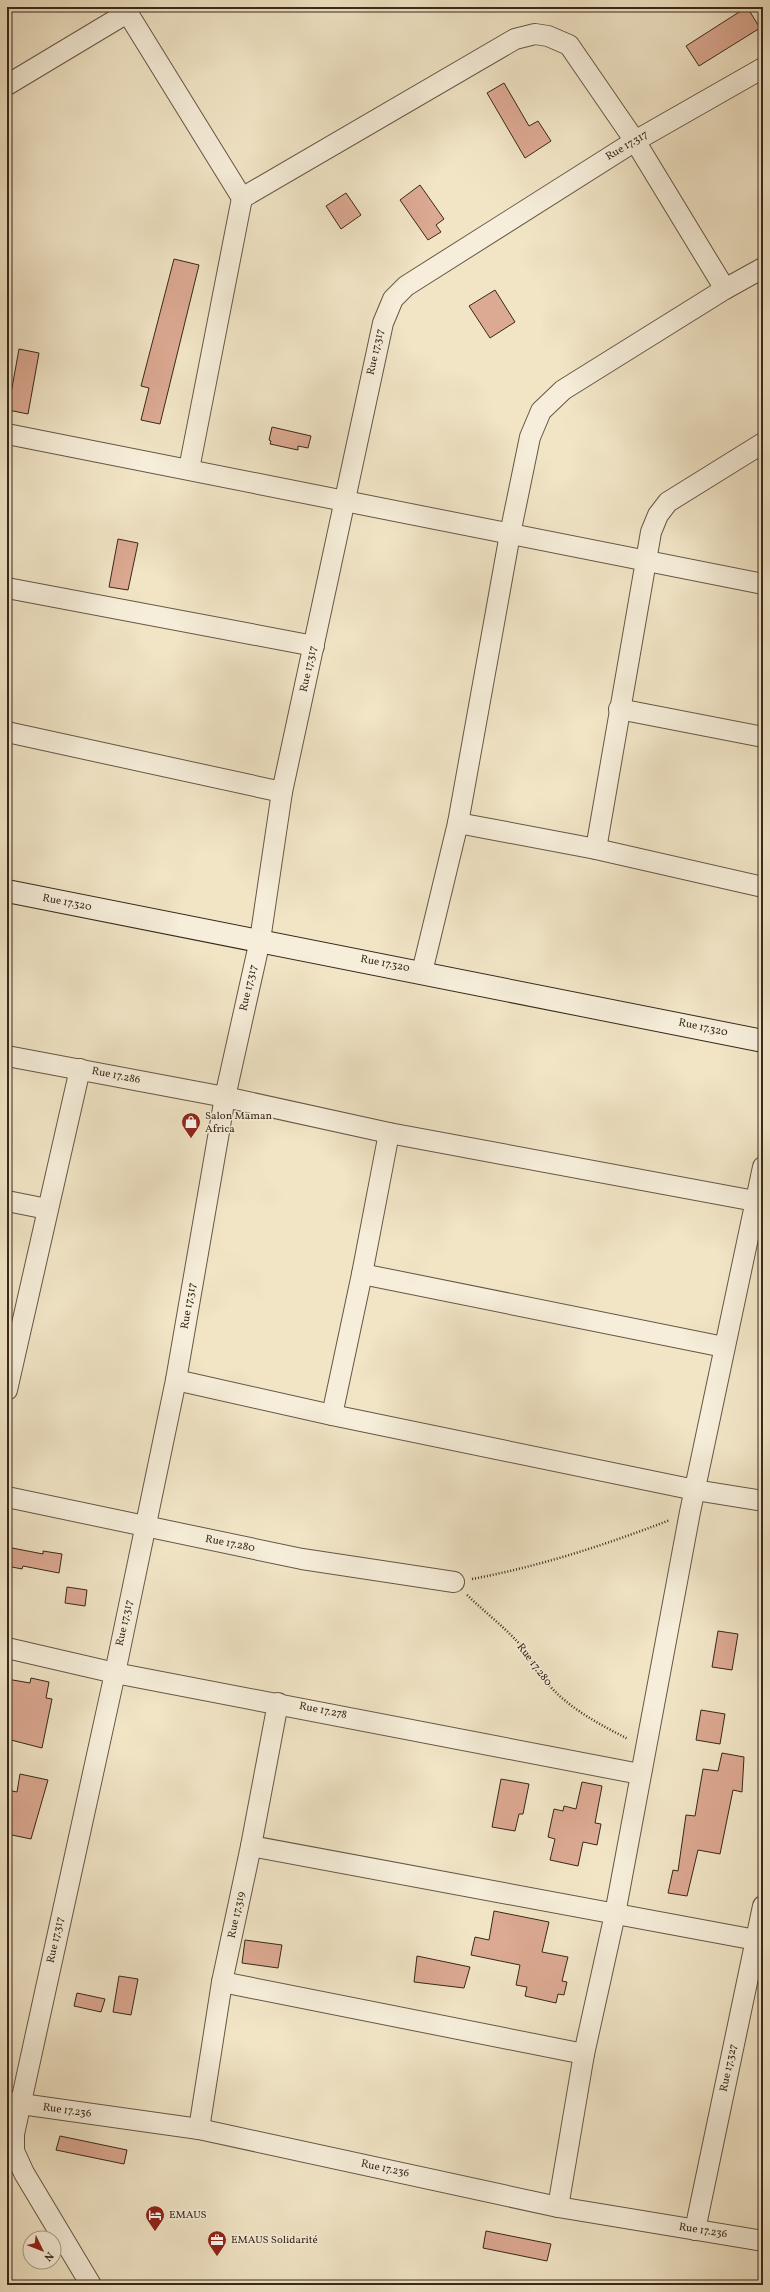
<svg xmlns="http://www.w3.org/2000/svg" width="770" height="2292" viewBox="0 0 770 2292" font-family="Vollkorn,serif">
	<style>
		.building { fill: #dca992; stroke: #38281a }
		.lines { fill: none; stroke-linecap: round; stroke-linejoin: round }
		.street-casing { stroke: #665745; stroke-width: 22 }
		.secondary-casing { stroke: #38281a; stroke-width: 24 }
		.path { stroke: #38281a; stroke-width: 2.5; stroke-dasharray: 1 2; stroke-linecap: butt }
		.street { stroke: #f6eeda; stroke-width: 20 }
		.secondary { stroke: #f6eeda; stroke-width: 22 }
		.labels { text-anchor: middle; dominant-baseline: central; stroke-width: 3; stroke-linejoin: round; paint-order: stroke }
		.street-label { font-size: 11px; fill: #38281a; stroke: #f6eeda }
		.poi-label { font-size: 11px; fill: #38281a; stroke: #f6eeda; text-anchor: start }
	</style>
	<rect width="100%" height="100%" fill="#f1e5c6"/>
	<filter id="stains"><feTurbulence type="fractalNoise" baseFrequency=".005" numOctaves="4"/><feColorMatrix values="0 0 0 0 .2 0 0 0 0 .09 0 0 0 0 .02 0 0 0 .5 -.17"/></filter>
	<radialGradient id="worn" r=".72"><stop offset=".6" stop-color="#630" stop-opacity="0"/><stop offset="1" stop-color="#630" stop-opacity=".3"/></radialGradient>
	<!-- building -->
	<g class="building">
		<polygon points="747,7 760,28 699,66 686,46"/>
		<polygon points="504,83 529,126 538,121 551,141 525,158 487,93"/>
		<polygon points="420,185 444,219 436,225 441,232 428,240 400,200"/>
		<polygon points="346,193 361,215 341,229 326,206"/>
		<polygon points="174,259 199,265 160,424 141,420 149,388 141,386"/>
		<polygon points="495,290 515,322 490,338 469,306"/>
		<polygon points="19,349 39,353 28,414 8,410"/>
		<polygon points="272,427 311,436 308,448 298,446 298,450 270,444 271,441 269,440"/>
		<polygon points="118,539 138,543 128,590 109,587"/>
		<polygon points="7,1547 43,1554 43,1551 62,1554 59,1573 23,1566 22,1569 7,1566"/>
		<polygon points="67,1587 87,1590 85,1606 65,1603"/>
		<polygon points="718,1631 738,1634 732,1670 712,1667"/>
		<polygon points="31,1678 49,1682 46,1698 52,1699 42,1748 7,1739 7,1679 30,1683"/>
		<polygon points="701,1710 725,1714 720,1744 696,1740"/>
		<polygon points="722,1753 744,1757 742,1792 733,1790 720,1854 698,1850 687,1896 668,1893 673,1870 678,1871 686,1815 695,1816 703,1769 718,1771"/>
		<polygon points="20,1774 48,1780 31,1839 7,1834 7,1790 17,1792"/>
		<polygon points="501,1779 529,1784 523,1814 519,1814 515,1831 492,1827"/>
		<polygon points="582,1782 602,1786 595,1823 601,1824 597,1845 583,1842 578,1866 550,1860 555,1839 548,1837 554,1809 563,1811 564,1806 576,1809"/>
		<polygon points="494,1911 549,1922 542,1952 568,1957 562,1981 567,1982 564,1995 558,1994 556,2003 525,1996 527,1987 516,1985 520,1965 471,1955 475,1937 489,1940"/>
		<polygon points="245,1940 282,1945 278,1968 242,1963"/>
		<polygon points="417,1956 470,1967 464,1988 414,1982"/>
		<polygon points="119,1976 138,1979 131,2015 113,2012"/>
		<polygon points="77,1993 105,1999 101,2012 74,2006"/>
		<polygon points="60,2136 127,2150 124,2164 56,2150"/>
		<polygon points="486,2231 551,2244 547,2261 483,2248"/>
	</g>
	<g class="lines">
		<!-- street casing -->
		<g class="street-casing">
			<g id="street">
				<polyline points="124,7 242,198 189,469"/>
				<polyline points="7,85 127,13"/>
				<polyline points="242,198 515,39 535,34 548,36 569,45 635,141 725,289"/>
				<polyline points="7,434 763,584"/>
				<polyline points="7,588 314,646"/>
				<polyline points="619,709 763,737"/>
				<polyline points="7,732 282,792"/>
				<polyline points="458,823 596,849 763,887"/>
				<polyline points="596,849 651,532 658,515 668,502 763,443"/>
				<polyline points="422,972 458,823 510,534 530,437 541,411 563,390 725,289 763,268"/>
				<polyline points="7,1056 225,1097 389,1133 755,1201"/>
				<polyline points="7,1201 47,1209"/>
				<polyline points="362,1274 724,1347"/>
				<polyline points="176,1380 332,1415 695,1490 763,1501"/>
				<polyline points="7,1390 80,1069"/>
				<polyline points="332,1415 362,1274 389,1133"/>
				<polyline points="7,1497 302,1559 454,1582"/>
				<polyline points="7,1648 115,1673 640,1774"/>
				<polyline points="251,1846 756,1940"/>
				<polyline points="222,1982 584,2054"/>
				<polyline points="7,2102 199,2129 558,2207 763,2241"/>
				<polyline points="199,2129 222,1982 251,1846 278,1703"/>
				<polyline points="558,2207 584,2054 615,1914 690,1512 763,1167"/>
				<polyline points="695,2230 763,1906"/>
				<polyline points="91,2285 24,2173 14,2151 14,2134 115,1673 176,1380 225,1097 260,940 282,792 383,323 393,299 406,286 635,141 763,68"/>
			</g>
		</g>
		<!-- secondary casing -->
		<g class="secondary-casing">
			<polyline id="secondary" points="7,891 763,1041"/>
		</g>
		<!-- path -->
		<g class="path">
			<path d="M 472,1579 C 541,1566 605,1545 670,1520"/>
			<path d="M 467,1595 C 486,1613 508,1630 524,1649 C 531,1657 535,1667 541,1675 C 562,1705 597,1723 628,1739"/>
		</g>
		<!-- street -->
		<use href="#street" class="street"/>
		<!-- secondary -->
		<use href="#secondary" class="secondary"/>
	</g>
	<!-- icons -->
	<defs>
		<g id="shop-pin" transform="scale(1)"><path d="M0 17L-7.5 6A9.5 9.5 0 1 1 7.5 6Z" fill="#8f2418" stroke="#f6eeda"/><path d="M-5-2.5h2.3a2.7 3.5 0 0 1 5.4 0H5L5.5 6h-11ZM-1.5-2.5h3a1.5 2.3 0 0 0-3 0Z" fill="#fff"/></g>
		<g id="hotel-pin" transform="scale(1)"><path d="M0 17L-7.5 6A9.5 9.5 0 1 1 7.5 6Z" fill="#8f2418" stroke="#f6eeda"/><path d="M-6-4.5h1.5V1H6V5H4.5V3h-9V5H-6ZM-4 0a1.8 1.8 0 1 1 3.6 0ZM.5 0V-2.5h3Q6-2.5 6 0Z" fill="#fff"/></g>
		<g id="office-pin" transform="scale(1)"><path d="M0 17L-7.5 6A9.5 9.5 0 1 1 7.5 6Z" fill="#8f2418" stroke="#f6eeda"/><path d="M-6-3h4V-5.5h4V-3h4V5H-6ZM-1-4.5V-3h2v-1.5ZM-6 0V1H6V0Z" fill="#fff"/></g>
	</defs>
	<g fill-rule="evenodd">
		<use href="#shop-pin" x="191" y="1122"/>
		<use href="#hotel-pin" x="155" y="2215"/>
		<use href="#office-pin" x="217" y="2240"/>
	</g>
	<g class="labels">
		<!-- street labels -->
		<g class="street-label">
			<text transform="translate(627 146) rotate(-31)">Rue 17.317</text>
			<text transform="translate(376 352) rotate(-78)">Rue 17.317</text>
			<text transform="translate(309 669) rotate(-78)">Rue 17.317</text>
			<text transform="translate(67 903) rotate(11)">Rue 17.320</text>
			<text transform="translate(385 964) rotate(11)">Rue 17.320</text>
			<text transform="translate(249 988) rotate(-77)">Rue 17.317</text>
			<text transform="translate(703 1028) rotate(12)">Rue 17.320</text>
			<text transform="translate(116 1076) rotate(11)">Rue 17.286</text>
			<text transform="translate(189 1306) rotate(-80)">Rue 17.317</text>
			<text transform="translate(230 1544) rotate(11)">Rue 17.280</text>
			<text transform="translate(125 1623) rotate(-78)">Rue 17.317</text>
			<text transform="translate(534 1665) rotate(53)">Rue 17.280</text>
			<text transform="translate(323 1711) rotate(11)">Rue 17.278</text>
			<text transform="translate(237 1915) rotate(-78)">Rue 17.319</text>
			<text transform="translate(56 1940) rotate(-78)">Rue 17.317</text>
			<text transform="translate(729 2068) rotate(-78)">Rue 17.327</text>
			<text transform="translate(67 2111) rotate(8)">Rue 17.236</text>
			<text transform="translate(385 2169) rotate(12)">Rue 17.236</text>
			<text transform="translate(703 2231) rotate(9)">Rue 17.236</text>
		</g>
		<!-- poi labels -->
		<g class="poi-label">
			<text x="205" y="1116">Salon Maman<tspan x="205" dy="13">Africa</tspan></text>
			<text x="169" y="2215">EMAUS</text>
			<text x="231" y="2240">EMAUS Solidarité</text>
		</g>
	</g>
	<!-- margin -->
	<rect width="770" height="2292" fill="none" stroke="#f1e5c6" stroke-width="24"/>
	<rect x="8" y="8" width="754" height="2276" fill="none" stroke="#38281a" stroke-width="2"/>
	<rect x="12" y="12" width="746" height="2268" fill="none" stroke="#38281a"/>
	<!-- north arrow -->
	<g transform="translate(42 2250) rotate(133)"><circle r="19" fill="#f6eeda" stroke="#aa9f8d"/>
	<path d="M0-3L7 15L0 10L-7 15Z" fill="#8f2418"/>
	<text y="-6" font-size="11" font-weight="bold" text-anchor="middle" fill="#38281a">N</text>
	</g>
	<rect width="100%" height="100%" filter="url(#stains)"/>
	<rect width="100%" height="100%" fill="url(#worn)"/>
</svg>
